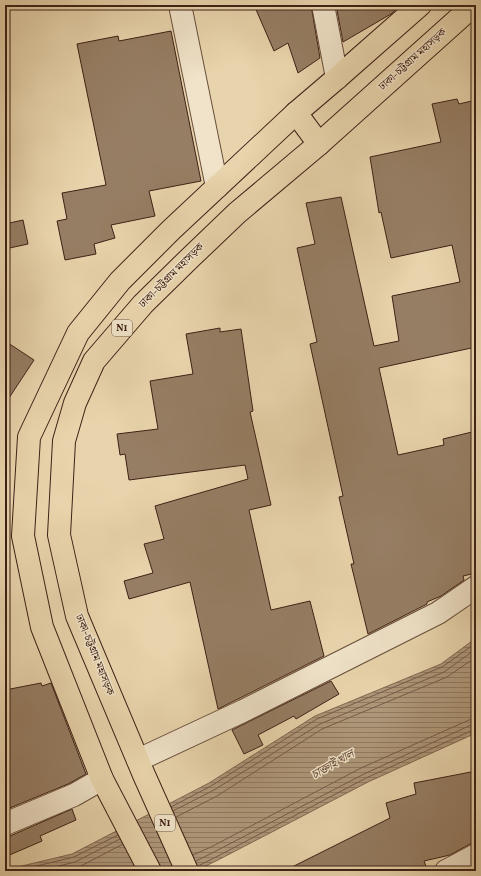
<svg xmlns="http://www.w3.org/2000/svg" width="481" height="876" viewBox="0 0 481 876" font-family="Vollkorn,'Noto Serif Bengali',serif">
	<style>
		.water { fill: url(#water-rules); stroke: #816851 }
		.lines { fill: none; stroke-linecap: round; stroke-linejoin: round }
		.shore { stroke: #765c48; stroke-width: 1 }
		.building { fill: #967e64; stroke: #3e2116 }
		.street-casing { stroke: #684e3c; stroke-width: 24 }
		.highway-casing { stroke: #3e2116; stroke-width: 24 }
		.street { stroke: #f0e3c9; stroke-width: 22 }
		.highway { stroke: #e8d4ac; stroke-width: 22 }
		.labels { text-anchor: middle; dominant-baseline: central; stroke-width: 3; stroke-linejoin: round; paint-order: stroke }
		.shield { fill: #f0e3c9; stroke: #735b4c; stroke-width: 1 }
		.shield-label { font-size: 10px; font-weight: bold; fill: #3e2116 }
		.street-label { font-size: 11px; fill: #3e2116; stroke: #f0e3c9 }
		.water-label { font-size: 12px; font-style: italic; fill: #604434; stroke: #f0e3c9 }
	</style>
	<defs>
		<pattern id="water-rules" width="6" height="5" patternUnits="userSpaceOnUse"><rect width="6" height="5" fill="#ae9779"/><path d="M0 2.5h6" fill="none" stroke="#8f7b62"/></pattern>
	</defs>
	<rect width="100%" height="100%" fill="#e8d4ac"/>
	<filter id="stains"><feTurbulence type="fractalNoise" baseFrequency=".005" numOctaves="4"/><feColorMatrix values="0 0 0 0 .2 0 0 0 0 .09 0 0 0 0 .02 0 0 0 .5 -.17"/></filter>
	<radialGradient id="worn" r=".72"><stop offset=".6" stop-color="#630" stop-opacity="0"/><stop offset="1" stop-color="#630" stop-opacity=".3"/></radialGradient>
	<!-- water -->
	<polygon class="water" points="476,638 476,733 368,782 218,860 195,871 5,871 5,870 72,854 209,783 315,716 441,664"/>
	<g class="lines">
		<!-- shore -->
		<g class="shore">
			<polyline points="171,807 211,786 317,719 442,667 476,643"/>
			<polyline points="173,811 214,790 320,724 444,672 476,649"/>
			<polyline points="176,817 217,796 322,729 447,677 476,657"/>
			<polyline points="193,855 211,847 361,768 469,720 476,719"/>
			<polyline points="196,861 214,852 364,774 471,725 476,725"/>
			<polyline points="198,866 216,857 366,778 473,730 476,730"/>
			<polyline points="16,871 74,857 118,835"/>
			<polyline points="38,871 75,862 120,839"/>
			<polyline points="64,871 79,867 123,844"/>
		</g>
	</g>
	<!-- building -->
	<g class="building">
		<polygon points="254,5 311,5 320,58 298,73 288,43 274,51"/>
		<polygon points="336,5 401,5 391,14 343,42"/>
		<polygon points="171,31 201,181 149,191 155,216 111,225 115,238 94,244 96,254 65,260 57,221 67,219 62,193 106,185 77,44 118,36 119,41"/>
		<polygon points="457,99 459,104 476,100 476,347 379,368 398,455 444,445 443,439 476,431 476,573 463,576 464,580 441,596 427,602 427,604 368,634 351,564 354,564 339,497 343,496 310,344 317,342 297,248 315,244 306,203 341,197 374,346 399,341 392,296 460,282 452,245 391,258 381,212 379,213 370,157 441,142 432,104"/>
		<polygon points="23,220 28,244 5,249 5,224"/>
		<polygon points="220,328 220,332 241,329 253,411 250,412 271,505 249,510 271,610 310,601 324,656 218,709 190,582 129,599 124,581 153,573 144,544 164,539 155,506 248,479 245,465 129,480 125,454 120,455 117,434 158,429 150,381 193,374 186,334"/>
		<polygon points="5,341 34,360 5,404"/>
		<polygon points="331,681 339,694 296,719 294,716 258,735 263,745 244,754 232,730"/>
		<polygon points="41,683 42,686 51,683 86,774 68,784 5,810 5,690"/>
		<polygon points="476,771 476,843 470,844 450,855 424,861 428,871 284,871 390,818 386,803 416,794 414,783"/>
		<polygon points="72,809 76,820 40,836 42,841 5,857 5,836 10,836"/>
	</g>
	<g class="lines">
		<!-- street casing -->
		<g class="street-casing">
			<g id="street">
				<polyline points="180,5 217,187"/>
				<polyline points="323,5 337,78"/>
				<polyline points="138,760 243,711 438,613 476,587"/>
				<polyline points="5,824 74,795 102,779"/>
				<polyline points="446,871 476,855"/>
			</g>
		</g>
		<!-- highway casing -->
		<g class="highway-casing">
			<g id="highway">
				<polyline points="296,113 319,144"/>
				<polyline points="150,871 102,779 42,627 23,536 29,437 78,333 120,281 171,230 296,113 337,78 420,5"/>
				<polyline points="187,871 144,775 77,616 59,535 64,441 75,403 94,361 143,304 191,257 237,213 319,144 474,5"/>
			</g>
		</g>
		<!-- street -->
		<use href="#street" class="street"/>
		<!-- highway -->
		<use href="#highway" class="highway"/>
	</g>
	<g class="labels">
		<!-- shield labels -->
		<g class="shield">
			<rect x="112" y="320" width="20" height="16" rx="3"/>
			<rect x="155" y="815" width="20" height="16" rx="3"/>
		</g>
		<g class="shield-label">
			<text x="122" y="328">N1</text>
			<text x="165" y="823">N1</text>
		</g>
		<!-- street labels -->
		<g class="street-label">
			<text transform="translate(413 60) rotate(-42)">ঢাকা-চট্টগ্রাম মহাসড়ক</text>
			<text transform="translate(172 276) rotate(-45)">ঢাকা-চট্টগ্রাম মহাসড়ক</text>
			<text transform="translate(94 655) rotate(68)">ঢাকা-চট্টগ্রাম মহাসড়ক</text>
		</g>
		<!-- water labels -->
		<g class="water-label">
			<text transform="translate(333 765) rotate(-30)">চাক্তাই খাল</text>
		</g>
	</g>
	<!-- margin -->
	<rect width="481" height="876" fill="none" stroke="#e8d4ac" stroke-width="20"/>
	<rect x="6" y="6" width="469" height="864" fill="none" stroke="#3e2116" stroke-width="2"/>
	<rect x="10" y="10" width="461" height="856" fill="none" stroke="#3e2116"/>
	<rect width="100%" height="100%" filter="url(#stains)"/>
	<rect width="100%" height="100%" fill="url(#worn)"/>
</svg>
